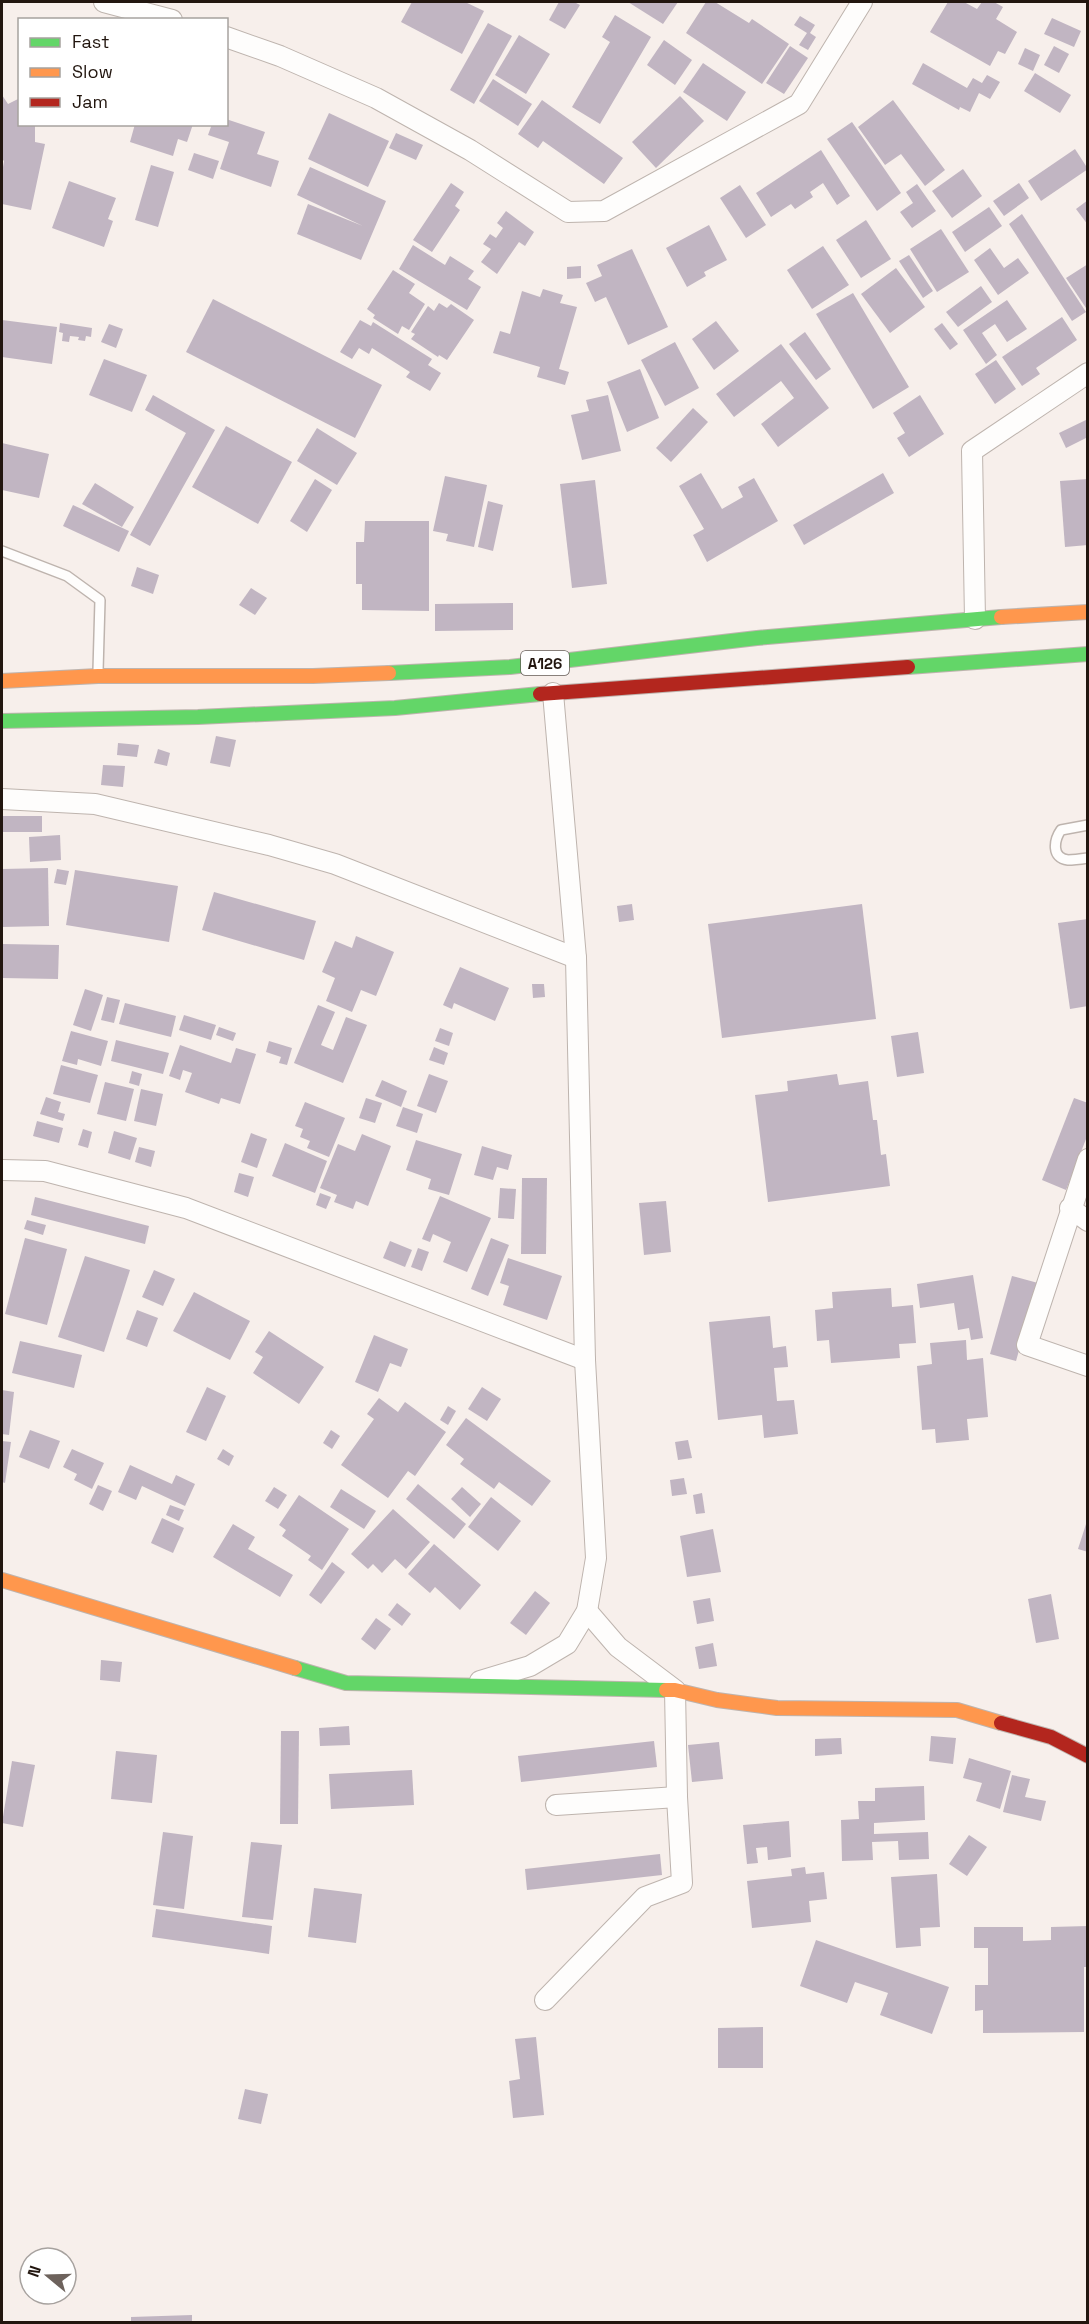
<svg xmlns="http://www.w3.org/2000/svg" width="1089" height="2324" viewBox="0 0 1089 2324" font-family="'Space Grotesk',sans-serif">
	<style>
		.building { fill: #c1b5c2 }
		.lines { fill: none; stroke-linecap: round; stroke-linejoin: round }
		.lane-casing { stroke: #beb4ae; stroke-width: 12 }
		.street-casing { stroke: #beb4ae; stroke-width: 22 }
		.fast-casing { stroke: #beb4ae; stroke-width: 16 }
		.slow-casing { stroke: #beb4ae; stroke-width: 16 }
		.jam-casing { stroke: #beb4ae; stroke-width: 16 }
		.lane { stroke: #fefdfc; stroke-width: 9 }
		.street { stroke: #fefdfc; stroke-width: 20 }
		.fast { stroke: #63d668; stroke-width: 14 }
		.slow { stroke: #ff974d; stroke-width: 14 }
		.jam { stroke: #b3261e; stroke-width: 14 }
		.labels { text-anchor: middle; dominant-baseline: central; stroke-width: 4.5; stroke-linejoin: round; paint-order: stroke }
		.shield { fill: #fff; stroke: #645c57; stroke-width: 1.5 }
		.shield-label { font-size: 15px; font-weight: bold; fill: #22160f }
	</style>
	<rect width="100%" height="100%" fill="#f7efeb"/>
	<!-- building -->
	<g class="building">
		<polygon points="412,2 465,2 484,11 462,54 401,22"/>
		<polygon points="559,2 574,2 580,5 565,29 549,20"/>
		<polygon points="628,2 678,2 663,24"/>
		<polygon points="706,2 715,2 749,23 752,19 789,44 762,84 686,33"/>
		<polygon points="948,2 964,2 977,9 982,2 994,2 1003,7 996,19 1017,32 1005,54 998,51 990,66 930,32"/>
		<polygon points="615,15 651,37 600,124 572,107 610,42 602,37"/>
		<polygon points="800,16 815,25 810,33 816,37 808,50 799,45 807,33 794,25"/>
		<polygon points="1052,18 1081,31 1074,47 1044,34"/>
		<polygon points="488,23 512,36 474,104 450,90"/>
		<polygon points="519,35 550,54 526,94 495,75"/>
		<polygon points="664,40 692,60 675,85 647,65"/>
		<polygon points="790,46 808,58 784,94 766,83"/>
		<polygon points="1054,46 1069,54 1059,73 1044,65"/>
		<polygon points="1025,48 1040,55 1033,71 1018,64"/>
		<polygon points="703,63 746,92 727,121 683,92"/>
		<polygon points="923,63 967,88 973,78 982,83 987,75 1000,82 990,99 979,93 970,112 960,107 959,110 912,84"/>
		<polygon points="1035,73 1071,95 1060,113 1024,91"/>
		<polygon points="493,79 532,104 518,126 479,101"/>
		<polygon points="2,95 8,104 20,98 20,124 35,124 35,142 45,144 31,210 2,204 2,173 4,161 2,159"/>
		<polygon points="680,96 704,121 656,168 632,142"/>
		<polygon points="542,100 623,158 604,184 543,141 538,148 518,134"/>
		<polygon points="893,100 945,170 925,186 901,154 885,165 858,127"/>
		<polygon points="329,113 389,141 368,187 308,159"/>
		<polygon points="226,119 265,132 257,154 279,161 271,187 220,169 229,142 208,135 212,124 226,124"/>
		<polygon points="852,122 901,193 877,211 827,139"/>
		<polygon points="135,124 193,124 187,142 178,139 173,156 130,142"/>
		<polygon points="396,133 423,145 416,160 389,148"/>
		<polygon points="1075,149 1088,169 1041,201 1028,181"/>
		<polygon points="821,150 850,196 837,205 823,183 810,192 813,197 795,209 791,204 771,217 756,193"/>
		<polygon points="194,153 219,161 213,179 188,170"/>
		<polygon points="151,165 174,172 158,227 135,220"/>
		<polygon points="310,167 386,201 361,260 297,234 308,204 363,226 297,195"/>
		<polygon points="963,169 982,196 952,218 932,191"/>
		<polygon points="69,181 116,198 108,219 113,221 104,247 52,228"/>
		<polygon points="451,183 464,192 455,206 460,210 432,252 413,240"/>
		<polygon points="1019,183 1029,198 1004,216 993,201"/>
		<polygon points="917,184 936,211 912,228 900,212 913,203 906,192"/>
		<polygon points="740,185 766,225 746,238 720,198"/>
		<polygon points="1088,200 1088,225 1076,209"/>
		<polygon points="989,207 1002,226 965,252 952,232"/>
		<polygon points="506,211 534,232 525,246 519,242 497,274 481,262 491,249 483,244 490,234 496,238 503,228 497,223"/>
		<polygon points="1022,214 1086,312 1072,321 1009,224"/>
		<polygon points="866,220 891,259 861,278 836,240"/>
		<polygon points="709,225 727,260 704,272 706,276 687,287 666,248"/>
		<polygon points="941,229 969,272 937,292 910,249"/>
		<polygon points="413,245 445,265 450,256 474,271 468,279 481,287 467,310 399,269"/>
		<polygon points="823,246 849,285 812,309 787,270"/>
		<polygon points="990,248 1004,268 1018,258 1029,273 998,295 974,260"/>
		<polygon points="632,249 668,327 628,345 606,297 595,302 586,283 602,276 597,265"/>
		<polygon points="909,255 933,291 923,298 899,261"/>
		<polygon points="1088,264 1088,307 1086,308 1066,278"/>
		<polygon points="581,266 581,278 567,279 567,267"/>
		<polygon points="896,268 925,307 890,333 861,294"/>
		<polygon points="393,270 415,284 409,293 425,304 409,330 402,326 398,334 373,318 375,315 367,309"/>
		<polygon points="981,286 992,302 958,327 946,312"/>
		<polygon points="543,289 563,295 560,303 577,307 559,369 569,372 565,385 537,377 540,367 493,353 500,331 510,334 522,291 540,297"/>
		<polygon points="853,293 909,387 873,409 816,314"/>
		<polygon points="213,299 382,385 355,438 186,352"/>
		<polygon points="1007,300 1027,329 1007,342 995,324 982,333 997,355 986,364 963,330"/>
		<polygon points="439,303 447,308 451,304 474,320 447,360 439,355 438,357 411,339 415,334 411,332 428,306 434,311"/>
		<polygon points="1062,317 1077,340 1036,368 1040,374 1022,386 1002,357"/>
		<polygon points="2,320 57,327 52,364 2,357"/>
		<polygon points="360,320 371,326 373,322 432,359 428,365 441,373 430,391 406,377 410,372 372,348 369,354 359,348 352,359 340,352"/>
		<polygon points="716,321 739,351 714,370 692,339"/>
		<polygon points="60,323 92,328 91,337 86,336 85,341 78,340 79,337 70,336 69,342 62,341 63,333 59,332"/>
		<polygon points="942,323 958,344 950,350 934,329"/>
		<polygon points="109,324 123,329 116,348 101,342"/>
		<polygon points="805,332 831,369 816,380 789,344"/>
		<polygon points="675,342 699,388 665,406 641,360"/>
		<polygon points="781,344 829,408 778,447 761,424 794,398 781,381 734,417 716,394"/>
		<polygon points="104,359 147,375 132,412 89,395"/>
		<polygon points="996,360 1016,389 995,404 975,374"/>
		<polygon points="640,369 659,418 627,432 607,382"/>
		<polygon points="153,395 215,430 150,546 130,535 186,433 145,410"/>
		<polygon points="608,395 621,451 582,460 571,415 589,411 586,400"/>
		<polygon points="920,395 944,434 909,457 897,438 905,433 893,413"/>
		<polygon points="693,408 708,422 671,462 656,448"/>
		<polygon points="1088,419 1088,437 1066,448 1059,433"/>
		<polygon points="226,426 292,462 258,524 192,487"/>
		<polygon points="317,428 357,453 337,485 297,461"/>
		<polygon points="2,443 49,454 39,498 2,490"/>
		<polygon points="701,473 722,509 743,497 738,487 754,478 778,521 707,562 693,535 704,529 679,486"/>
		<polygon points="883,473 894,493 804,545 793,525"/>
		<polygon points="445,476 487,485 474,547 446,541 448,534 433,531"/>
		<polygon points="315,479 332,490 307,532 290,521"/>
		<polygon points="1088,479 1088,545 1065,547 1060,481"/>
		<polygon points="595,480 607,584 572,588 560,484"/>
		<polygon points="95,483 134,507 122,527 82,504"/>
		<polygon points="488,501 503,505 493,551 478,547"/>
		<polygon points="73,505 129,531 119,552 63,526"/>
		<polygon points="365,521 429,521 429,611 362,610 362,584 356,584 356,542 364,542"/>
		<polygon points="137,567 159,575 153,594 131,586"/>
		<polygon points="251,588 267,598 255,615 239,605"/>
		<polygon points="513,603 513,630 435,631 435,604"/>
		<polygon points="216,736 236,740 230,767 210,763"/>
		<polygon points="118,743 139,745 137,757 117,755"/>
		<polygon points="158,749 170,753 167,766 154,763"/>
		<polygon points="103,765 125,766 123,787 101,785"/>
		<rect x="2" y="816" width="40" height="16"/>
		<polygon points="60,835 61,860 30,862 29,837"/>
		<polygon points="48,868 49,926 2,927 2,869"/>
		<polygon points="57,869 69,871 66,885 54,883"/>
		<polygon points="75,870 178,886 169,942 66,925"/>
		<polygon points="214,892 316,921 304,960 202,930"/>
		<polygon points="632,904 634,920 619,922 617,906"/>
		<polygon points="862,904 876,1019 722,1038 708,924"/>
		<polygon points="1088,919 1088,1006 1070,1009 1058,923"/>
		<polygon points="356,936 394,952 376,996 361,990 352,1012 326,1001 335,978 322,972 335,941 352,948"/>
		<polygon points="2,944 59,945 58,979 2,978"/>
		<polygon points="460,967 509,988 495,1021 454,1003 452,1009 443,1005"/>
		<polygon points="532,984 544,984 545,997 533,998"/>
		<polygon points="85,989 103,995 91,1031 73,1025"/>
		<polygon points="107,997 120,1000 114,1023 101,1020"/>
		<polygon points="125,1003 176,1016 171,1037 119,1024"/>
		<polygon points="318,1005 335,1012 321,1045 333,1050 346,1017 367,1025 343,1083 294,1063"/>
		<polygon points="184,1015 216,1025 211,1040 179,1030"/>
		<polygon points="219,1027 236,1033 233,1041 216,1035"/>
		<polygon points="440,1028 453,1033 449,1046 435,1041"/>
		<polygon points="71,1031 108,1041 101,1066 78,1059 77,1065 62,1061"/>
		<polygon points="918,1032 924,1073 897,1077 891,1036"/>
		<polygon points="116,1040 169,1053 163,1074 111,1061"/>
		<polygon points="269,1041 292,1048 287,1065 279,1063 281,1057 266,1052"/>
		<polygon points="180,1045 231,1063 236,1048 256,1054 240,1104 221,1098 219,1104 185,1092 192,1073 183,1070 180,1080 169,1076"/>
		<polygon points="434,1047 448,1053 444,1065 429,1060"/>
		<polygon points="61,1065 98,1075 90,1103 53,1094"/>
		<polygon points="132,1071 142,1074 139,1086 129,1083"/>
		<polygon points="429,1074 448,1081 436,1113 417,1106"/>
		<polygon points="837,1074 839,1085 868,1081 873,1120 877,1120 881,1155 886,1154 890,1186 768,1202 755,1095 788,1091 787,1081"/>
		<polygon points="382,1080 407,1091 401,1107 375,1096"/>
		<polygon points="105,1082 134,1089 126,1121 97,1114"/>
		<polygon points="141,1089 163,1094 156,1126 134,1121"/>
		<polygon points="46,1097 61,1102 58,1112 65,1114 63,1121 40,1114"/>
		<polygon points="366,1098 382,1103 375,1123 359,1118"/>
		<polygon points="1074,1098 1088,1103 1088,1134 1066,1190 1042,1180"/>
		<polygon points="305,1102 345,1118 329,1157 307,1148 310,1141 300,1137 303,1129 295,1126"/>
		<polygon points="403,1107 423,1114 417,1133 396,1126"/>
		<polygon points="37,1121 63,1128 59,1143 33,1136"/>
		<polygon points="83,1129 92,1132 88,1148 78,1145"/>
		<polygon points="114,1131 137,1138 130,1160 108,1153"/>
		<polygon points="251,1133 267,1139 257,1168 241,1162"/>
		<polygon points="362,1134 391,1146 368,1206 356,1201 353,1209 334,1202 337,1195 320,1188 338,1144 355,1151"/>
		<polygon points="416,1140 462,1154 449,1195 428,1189 431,1179 406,1170"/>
		<polygon points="285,1143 327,1161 315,1193 272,1176"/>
		<polygon points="482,1146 512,1155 508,1170 497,1167 493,1180 474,1175"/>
		<polygon points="139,1147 155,1151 151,1167 135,1162"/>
		<polygon points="239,1173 254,1177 248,1197 234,1192"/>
		<polygon points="522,1178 547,1178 546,1254 521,1254"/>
		<polygon points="500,1188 516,1189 514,1219 498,1218"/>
		<polygon points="320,1193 331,1197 326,1209 316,1205"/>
		<polygon points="440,1196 491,1218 467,1272 443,1262 451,1242 433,1234 430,1242 422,1239"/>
		<polygon points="35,1197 149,1226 145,1244 31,1215"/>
		<polygon points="666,1201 671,1252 644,1255 639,1203"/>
		<polygon points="27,1220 46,1225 43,1235 24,1229"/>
		<polygon points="25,1238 67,1249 47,1325 5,1314"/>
		<polygon points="491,1238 509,1245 488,1296 471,1289"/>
		<polygon points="390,1241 412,1250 405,1267 383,1258"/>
		<polygon points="418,1248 429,1252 422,1271 411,1267"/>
		<polygon points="85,1256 130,1270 104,1352 58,1337"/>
		<polygon points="508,1258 562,1276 547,1320 503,1305 509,1286 500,1283"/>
		<polygon points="154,1270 175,1279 163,1306 142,1297"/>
		<polygon points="973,1275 983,1338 971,1340 969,1328 958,1330 954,1303 920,1308 917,1284"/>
		<polygon points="1012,1276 1038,1283 1016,1361 990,1354"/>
		<polygon points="891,1288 892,1307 913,1305 916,1343 899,1344 900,1358 831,1363 829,1340 817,1341 815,1310 833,1308 832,1292"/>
		<polygon points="194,1292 250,1321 230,1360 173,1331"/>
		<polygon points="137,1310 158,1318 147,1347 126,1339"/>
		<polygon points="770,1316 773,1348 786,1346 788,1367 774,1368 777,1401 794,1400 798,1434 764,1438 762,1415 718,1420 709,1322"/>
		<polygon points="269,1331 324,1367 299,1404 253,1373 263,1357 255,1352"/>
		<polygon points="374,1335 408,1349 401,1367 390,1363 378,1392 355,1382"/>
		<polygon points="966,1340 967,1360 983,1358 988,1417 967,1419 969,1440 936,1443 935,1429 922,1430 917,1366 932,1364 930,1343"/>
		<polygon points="20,1341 82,1355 74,1388 12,1373"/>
		<polygon points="207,1387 226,1396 206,1441 186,1432"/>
		<polygon points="482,1387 501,1399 487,1421 468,1409"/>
		<polygon points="2,1390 14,1392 9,1435 2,1434"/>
		<polygon points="379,1398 398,1412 405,1402 446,1432 415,1476 408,1471 388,1498 341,1465 374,1419 367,1414"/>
		<polygon points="448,1406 456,1411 448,1425 440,1420"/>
		<polygon points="466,1418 551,1481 532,1506 499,1482 494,1489 460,1464 464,1459 446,1445"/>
		<polygon points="30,1430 60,1441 49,1469 19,1457"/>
		<polygon points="331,1430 340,1436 332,1449 323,1443"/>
		<polygon points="688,1440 692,1458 678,1460 675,1442"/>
		<polygon points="2,1441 11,1442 5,1483 2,1482"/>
		<polygon points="72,1449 104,1463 92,1489 74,1480 77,1474 63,1467"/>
		<polygon points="223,1449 234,1456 229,1466 217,1459"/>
		<polygon points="130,1465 172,1484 176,1475 195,1484 185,1506 142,1486 136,1500 118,1492"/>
		<polygon points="684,1478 687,1494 672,1496 670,1480"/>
		<polygon points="418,1484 466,1524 454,1539 406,1499"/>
		<polygon points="98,1485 112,1491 103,1511 89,1504"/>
		<polygon points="274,1487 287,1495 278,1509 265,1501"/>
		<polygon points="462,1487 481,1504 470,1517 451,1499"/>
		<polygon points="341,1489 376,1511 364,1529 330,1507"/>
		<polygon points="702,1493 705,1513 696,1514 693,1495"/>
		<polygon points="299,1495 349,1529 322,1570 308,1560 311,1556 282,1536 286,1530 279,1525"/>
		<polygon points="491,1497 521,1521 498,1551 468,1527"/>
		<polygon points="170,1505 184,1510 179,1521 166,1515"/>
		<polygon points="393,1509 430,1542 406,1569 395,1559 382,1573 373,1564 368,1569 351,1554"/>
		<polygon points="162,1518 184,1528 173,1553 151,1543"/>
		<polygon points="1087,1521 1088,1521 1088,1552 1078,1549"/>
		<polygon points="233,1524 255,1537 248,1549 293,1575 280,1597 213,1557"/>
		<polygon points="713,1529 721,1572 687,1577 680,1536"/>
		<polygon points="434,1544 481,1585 460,1610 435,1587 430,1593 408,1574"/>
		<polygon points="332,1562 345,1572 321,1604 309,1595"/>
		<polygon points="535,1591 550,1603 526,1635 510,1623"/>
		<polygon points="1051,1594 1059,1639 1036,1643 1028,1599"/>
		<polygon points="710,1598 714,1621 697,1624 693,1601"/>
		<polygon points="397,1603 411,1614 402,1626 388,1615"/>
		<polygon points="376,1618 391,1629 375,1650 361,1639"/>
		<polygon points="713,1643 717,1666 699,1669 695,1647"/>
		<polygon points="101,1660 122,1662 120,1682 100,1680"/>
		<polygon points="349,1726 350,1745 320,1746 319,1728"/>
		<polygon points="281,1731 299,1731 298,1824 280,1824"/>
		<polygon points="931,1736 956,1738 953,1764 929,1761"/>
		<polygon points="841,1738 842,1754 815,1756 815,1739"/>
		<polygon points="654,1741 657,1767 521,1782 518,1756"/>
		<polygon points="719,1742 723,1779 692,1782 688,1745"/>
		<polygon points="116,1751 157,1755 152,1803 111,1799"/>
		<polygon points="969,1758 1011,1771 1000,1809 976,1801 982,1783 963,1778"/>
		<polygon points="12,1761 35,1765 23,1827 2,1823"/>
		<polygon points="412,1770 414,1805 331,1809 329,1774"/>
		<polygon points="1012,1775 1030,1779 1025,1797 1046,1801 1041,1821 1003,1812"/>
		<polygon points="924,1786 925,1820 874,1823 874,1834 928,1832 929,1859 899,1860 898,1841 872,1842 873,1860 842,1861 841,1820 859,1819 858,1801 875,1801 875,1788"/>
		<polygon points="789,1821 791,1857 768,1860 767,1847 756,1848 758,1863 747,1864 743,1825"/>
		<polygon points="163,1832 193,1836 184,1909 153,1905"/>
		<polygon points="969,1835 987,1847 967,1876 949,1864"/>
		<polygon points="251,1842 282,1845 273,1920 242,1917"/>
		<polygon points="660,1854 662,1875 527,1890 525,1869"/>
		<polygon points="805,1867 806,1874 824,1872 827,1899 809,1901 811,1922 752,1928 747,1881 792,1876 791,1869"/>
		<polygon points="937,1874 940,1927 920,1928 921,1946 896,1948 891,1877"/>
		<polygon points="314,1888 362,1894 356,1943 308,1937"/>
		<polygon points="156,1909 272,1926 269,1954 152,1937"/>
		<polygon points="1088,1926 1088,1967 1084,1967 1084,2032 983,2033 983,2010 975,2011 975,1985 988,1985 988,1948 974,1948 974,1927 1023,1927 1023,1941 1051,1940 1051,1927"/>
		<polygon points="816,1940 949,1987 932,2034 880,2015 888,1993 855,1982 847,2003 800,1986"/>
		<polygon points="763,2027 763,2068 718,2068 718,2028"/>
		<polygon points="536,2037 544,2115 513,2118 509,2081 520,2079 515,2039"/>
		<polygon points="245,2089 268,2094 261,2124 238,2119"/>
		<polygon points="192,2315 192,2322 131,2322 131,2317"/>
	</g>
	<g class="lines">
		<!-- lane casing -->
		<g class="lane-casing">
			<g id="lane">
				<polyline points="2,551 67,576 100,600 98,671"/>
				<path d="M 1088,825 L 1061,830 C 1054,840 1051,858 1068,860 C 1074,860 1081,859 1088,858"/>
			</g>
		</g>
		<!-- street casing -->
		<g class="street-casing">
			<g id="street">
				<polyline points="104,2 172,20"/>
				<polyline points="226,37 280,56 376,98 470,150 568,212 604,211 799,104 862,2"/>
				<polyline points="975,619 972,451 1088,373"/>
				<polyline points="2,799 95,804 269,845 335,864 576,958"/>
				<polyline points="1088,1159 1027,1345 1088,1366"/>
				<polyline points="2,1170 45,1171 186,1208 585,1360"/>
				<polyline points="1070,1208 1088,1221"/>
				<polyline points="480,1681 530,1666 567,1644 587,1611 596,1558 585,1360 576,958 553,693"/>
				<polyline points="556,1805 677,1797"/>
				<polyline points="545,2000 645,1897 682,1883 677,1797 675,1690 618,1647 587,1611"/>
			</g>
		</g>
		<!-- fast casing -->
		<g class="fast-casing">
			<g id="fast">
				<polyline points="908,667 1088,654"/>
				<polyline points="389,673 510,667 757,638 1001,617"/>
				<polyline points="2,721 198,717 395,708 540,694"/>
				<polyline points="295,1668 346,1683 666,1690"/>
			</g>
		</g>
		<!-- slow casing -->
		<g class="slow-casing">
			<g id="slow">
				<polyline points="1001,617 1088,612"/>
				<polyline points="2,681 98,676 313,676 389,673"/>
				<polyline points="2,1580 295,1668"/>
				<polyline points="666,1690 675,1690 717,1700 777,1708 957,1710 1001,1723"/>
			</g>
		</g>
		<!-- jam casing -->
		<g class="jam-casing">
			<g id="jam">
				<polyline points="540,694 908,667"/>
				<polyline points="1001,1723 1051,1737 1088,1756"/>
			</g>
		</g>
		<!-- lane -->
		<use href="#lane" class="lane"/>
		<!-- street -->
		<use href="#street" class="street"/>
		<!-- fast -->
		<use href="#fast" class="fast"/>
		<!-- slow -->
		<use href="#slow" class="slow"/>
		<!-- jam -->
		<use href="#jam" class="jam"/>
	</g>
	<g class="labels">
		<!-- shield labels -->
		<rect class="shield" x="521" y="651" width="48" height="24" rx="4.5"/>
		<g class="shield-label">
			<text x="545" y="663">A126</text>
		</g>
	</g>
	<!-- border -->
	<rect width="1089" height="2324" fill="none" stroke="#22160f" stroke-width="6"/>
	<!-- legend -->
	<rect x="18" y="18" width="210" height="108" fill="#ffffff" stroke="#a7a29f" stroke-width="1.5"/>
	<rect x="30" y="38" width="30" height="9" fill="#63d668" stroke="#a7a29f" stroke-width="1.5"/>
	<text x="72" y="48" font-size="18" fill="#22160f">Fast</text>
	<rect x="30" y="68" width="30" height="9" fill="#ff974d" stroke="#a7a29f" stroke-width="1.5"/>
	<text x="72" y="78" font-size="18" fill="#22160f">Slow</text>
	<rect x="30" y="98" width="30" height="9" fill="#b3261e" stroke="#a7a29f" stroke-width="1.5"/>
	<text x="72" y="108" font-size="18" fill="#22160f">Jam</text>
	<!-- north arrow -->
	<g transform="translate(48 2276) rotate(289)"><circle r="28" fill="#ffffff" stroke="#a7a29f" stroke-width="1.5"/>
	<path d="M0-4.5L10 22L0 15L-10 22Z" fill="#6d625c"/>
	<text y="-9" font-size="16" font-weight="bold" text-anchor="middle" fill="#22160f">N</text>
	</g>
</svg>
